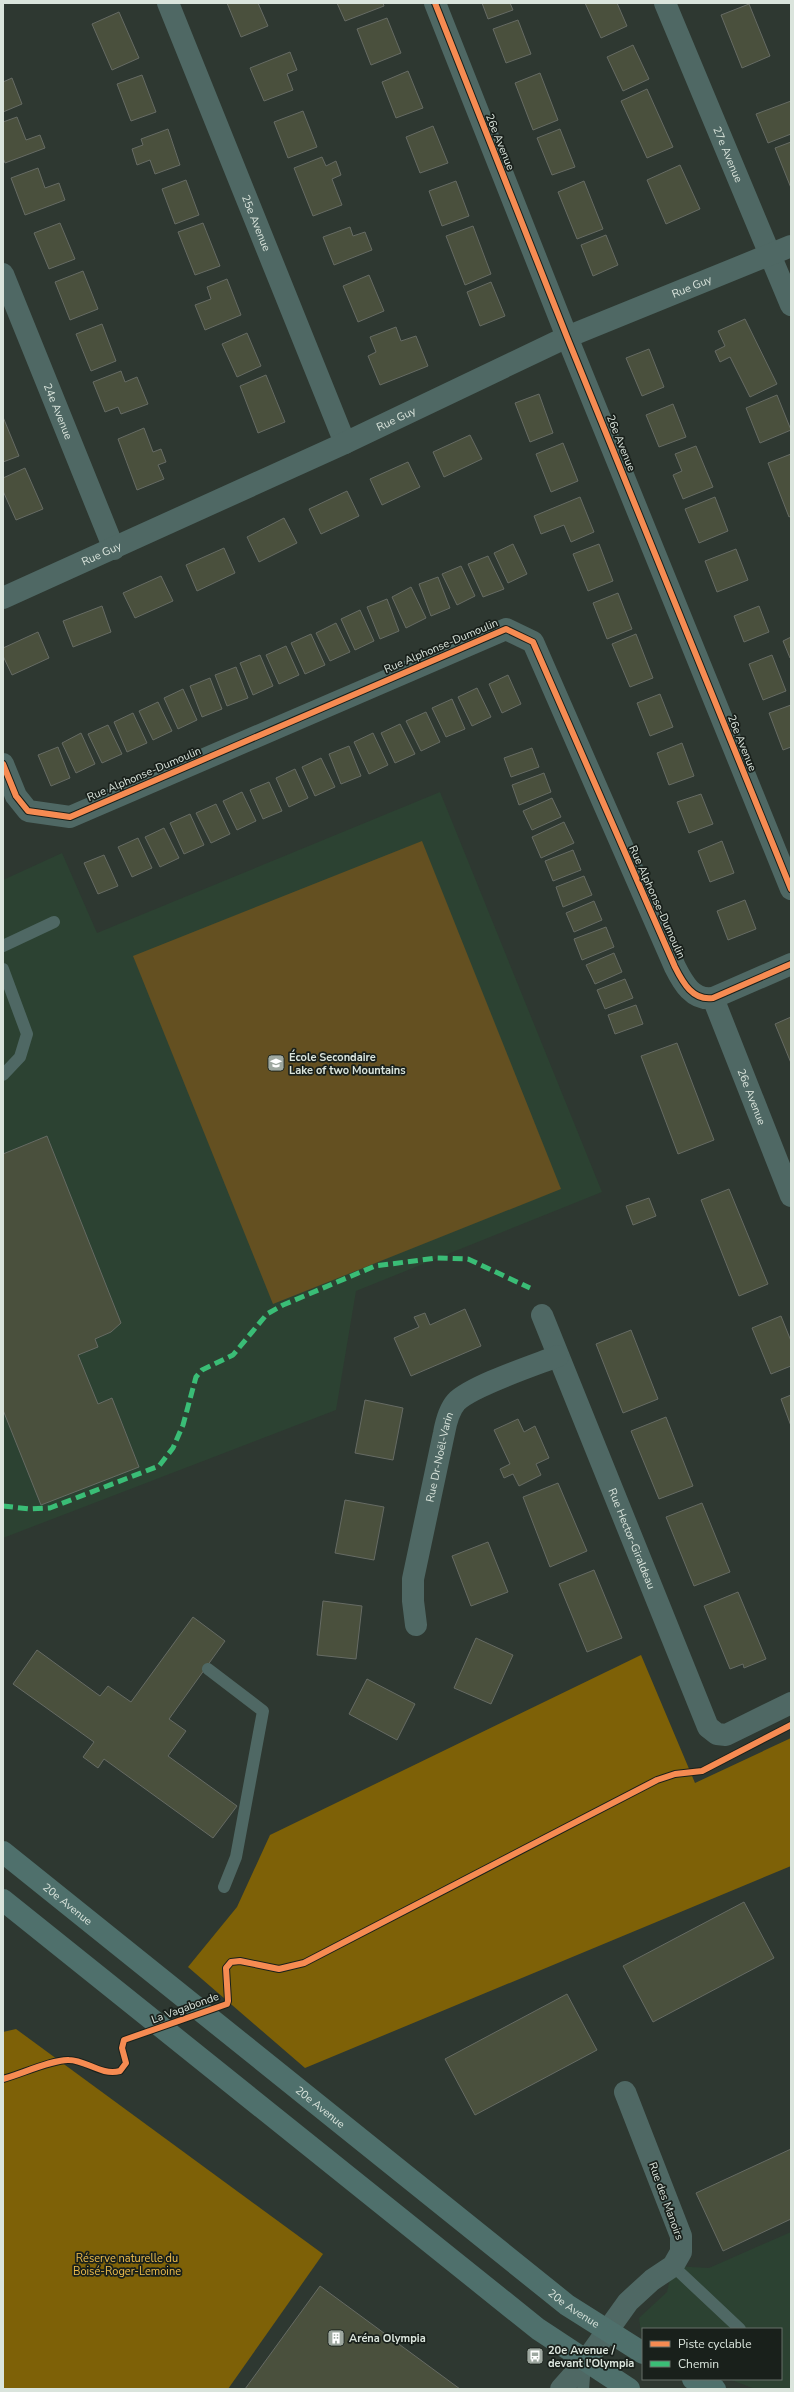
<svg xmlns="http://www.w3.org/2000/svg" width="794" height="2392" viewBox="0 0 794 2392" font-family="'Nunito Sans',sans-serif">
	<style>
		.built { fill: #2c4232 }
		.green { fill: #645021 }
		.forest { fill: #7e6107 }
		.building { fill: #4a503d; stroke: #666b64 }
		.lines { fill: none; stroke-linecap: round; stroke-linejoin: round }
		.lane { stroke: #4f6864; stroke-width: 12 }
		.street { stroke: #4f6864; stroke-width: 22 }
		.secondary { stroke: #4f706c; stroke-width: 22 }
		.quiet { stroke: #3abd76; stroke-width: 5; stroke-dasharray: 10 5; stroke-linecap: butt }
		.cycleway-casing { stroke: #19201b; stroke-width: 8 }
		.cycleway { stroke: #f68b52; stroke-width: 6 }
		.labels { text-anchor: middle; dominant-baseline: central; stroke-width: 3.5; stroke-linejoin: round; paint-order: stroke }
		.street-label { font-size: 11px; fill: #dae4dc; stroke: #19201b }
		.poi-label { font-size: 11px; font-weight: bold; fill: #dae4dc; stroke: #19201b; text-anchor: start }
		.park-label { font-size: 11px; fill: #f1bf4d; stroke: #19201b }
	</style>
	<rect width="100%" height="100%" fill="#2e3831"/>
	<!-- built -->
	<g class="built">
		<polygon points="440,792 602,1192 356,1291 336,1410 3,1538 3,880 62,853 97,933"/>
		<polygon points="791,2232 791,2389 755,2389 729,2379 781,2379 781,2329 643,2329 643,2333 641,2332 639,2318 667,2292 673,2266 709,2268"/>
	</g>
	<!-- green -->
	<polygon class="green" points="422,841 561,1189 273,1304 133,956"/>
	<!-- forest -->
	<g class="forest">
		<polygon points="641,1655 695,1783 791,1738 791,1866 305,2068 188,1967 237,1907 270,1835"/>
		<polygon points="16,2029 323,2254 228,2389 3,2389 3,2032"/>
	</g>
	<!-- building -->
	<g class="building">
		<polygon points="227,3 258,3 268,26 241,37"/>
		<polygon points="337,3 383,3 384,6 345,21"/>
		<polygon points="482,3 510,3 513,10 488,19"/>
		<polygon points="585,3 617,3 627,26 601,38"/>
		<polygon points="749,4 770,56 742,68 721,15"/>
		<polygon points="119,12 139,58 112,70 92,24"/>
		<polygon points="387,18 401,53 371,65 357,29"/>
		<polygon points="518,20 531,54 506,63 493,29"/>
		<polygon points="633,45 649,79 623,91 607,57"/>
		<polygon points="290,52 297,70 287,74 293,90 264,101 250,68"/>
		<polygon points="408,71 423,108 396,118 382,82"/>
		<polygon points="540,73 558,120 533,130 515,83"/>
		<polygon points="142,75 156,112 131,121 117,84"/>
		<polygon points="12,78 22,104 3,112 3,82"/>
		<polygon points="647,89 673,147 647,158 621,101"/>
		<polygon points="791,101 791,134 768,143 756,114"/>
		<polygon points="303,111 317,147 288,158 274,122"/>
		<polygon points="17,117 26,140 40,135 45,148 5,163 3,158 3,122"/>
		<polygon points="433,126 448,163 420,173 406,137"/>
		<polygon points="168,129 180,165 155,174 150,160 137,165 132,149 143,145 141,139"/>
		<polygon points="560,129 575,167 552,175 537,138"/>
		<polygon points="791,142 791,188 775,148"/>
		<polygon points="322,157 326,166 336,161 341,175 332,179 342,205 313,216 294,168"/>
		<polygon points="680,165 700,209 666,224 647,180"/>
		<polygon points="38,168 45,188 59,183 65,200 25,215 11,178"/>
		<polygon points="186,180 199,215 175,224 162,189"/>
		<polygon points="456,181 469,216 442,226 429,191"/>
		<polygon points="584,181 603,229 577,239 558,192"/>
		<polygon points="60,223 75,259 49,269 34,233"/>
		<polygon points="203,223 220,266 195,275 178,232"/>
		<polygon points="473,226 491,274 465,285 446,236"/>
		<polygon points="350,227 353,236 365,232 372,250 334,265 323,237"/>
		<polygon points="606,235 618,265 593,276 581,245"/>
		<polygon points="83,271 98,309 70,320 55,282"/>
		<polygon points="369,275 384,311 358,322 343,286"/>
		<polygon points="227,279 241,315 205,330 195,305 211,299 207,287"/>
		<polygon points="491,282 505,316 480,326 467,292"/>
		<polygon points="745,319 777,384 750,397 730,357 720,362 715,351 725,346 718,331"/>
		<polygon points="102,324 116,361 91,371 76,334"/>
		<polygon points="396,327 401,341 416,336 428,366 380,385 368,356 376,352 370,337"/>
		<polygon points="247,333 261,366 237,377 222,344"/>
		<polygon points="649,349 664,387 642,396 626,358"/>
		<polygon points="121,371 125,382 137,377 148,404 121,414 118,407 105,412 93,382"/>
		<polygon points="266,375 285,422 258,433 240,386"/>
		<polygon points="539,394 553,433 530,442 515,403"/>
		<polygon points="777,395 791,430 760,443 746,408"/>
		<polygon points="673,404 686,437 659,447 646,415"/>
		<polygon points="3,417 19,456 3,462"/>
		<polygon points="144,428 153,452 161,449 166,462 158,465 164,479 137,490 118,439"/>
		<polygon points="470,435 482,459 444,477 433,452"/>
		<polygon points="563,443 578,481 551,492 536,454"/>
		<polygon points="696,446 713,487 683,499 673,475 682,471 675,454"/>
		<polygon points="791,454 791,516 789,517 768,463"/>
		<polygon points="408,462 420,487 382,505 370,479"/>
		<polygon points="25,468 43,509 16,520 3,491 3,478"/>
		<polygon points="347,491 359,516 321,534 309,509"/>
		<polygon points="580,497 594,532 571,542 564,525 541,534 534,516"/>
		<polygon points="715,497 728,531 699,543 685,509"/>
		<polygon points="284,518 297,543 259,562 247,537"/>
		<polygon points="513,544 527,574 508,583 494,553"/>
		<polygon points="599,544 613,581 588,591 573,554"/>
		<polygon points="224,548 235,573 197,591 186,565"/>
		<polygon points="736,549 748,580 717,592 705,561"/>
		<polygon points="488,556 504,589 483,597 468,564"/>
		<polygon points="461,566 475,596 457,605 442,574"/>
		<polygon points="161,576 173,601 135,618 123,593"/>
		<polygon points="438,577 450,608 431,616 419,584"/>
		<polygon points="411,587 426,618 406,628 392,597"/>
		<polygon points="618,593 632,629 607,639 593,603"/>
		<polygon points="387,599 399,631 380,639 367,607"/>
		<polygon points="102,606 111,632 73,647 63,621"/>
		<polygon points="759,606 769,632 744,642 734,616"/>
		<polygon points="360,610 374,641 355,650 341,619"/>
		<polygon points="336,623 350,652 330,661 316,633"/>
		<polygon points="38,632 49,658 12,675 3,656 3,648"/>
		<polygon points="311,634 325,665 305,674 291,643"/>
		<polygon points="636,634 653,678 630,687 612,644"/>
		<polygon points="791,637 791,657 790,658 783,641"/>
		<polygon points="286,646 299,675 279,684 266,655"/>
		<polygon points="260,655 273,686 253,695 240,663"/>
		<polygon points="772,655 786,691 763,700 749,664"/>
		<polygon points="236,667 248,698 227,706 215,675"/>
		<polygon points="508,675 521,704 502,713 489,684"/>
		<polygon points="210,678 222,709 202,717 190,686"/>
		<polygon points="477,688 491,717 472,726 458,697"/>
		<polygon points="183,689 197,720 178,729 164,698"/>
		<polygon points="660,694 673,727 650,736 637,703"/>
		<polygon points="452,699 465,729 446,737 432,708"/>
		<polygon points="158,702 172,731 153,740 139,711"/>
		<polygon points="791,705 791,747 783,750 769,713"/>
		<polygon points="426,712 440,742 421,751 406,721"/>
		<polygon points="133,713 147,743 127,752 114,722"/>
		<polygon points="400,724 415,754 395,763 381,733"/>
		<polygon points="108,725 122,754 102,763 88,734"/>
		<polygon points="81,733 95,764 76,773 62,743"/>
		<polygon points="373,733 388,765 369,774 354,742"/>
		<polygon points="682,743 694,776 669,785 657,753"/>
		<polygon points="349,746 361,776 341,784 329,754"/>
		<polygon points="58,747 70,778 51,786 38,755"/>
		<polygon points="532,748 539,767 511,777 504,758"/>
		<polygon points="321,758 335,787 315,796 302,767"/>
		<polygon points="295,769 308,798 289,807 276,778"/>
		<polygon points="544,773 551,792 519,805 512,785"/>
		<polygon points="269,782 282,811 263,819 250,790"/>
		<polygon points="242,792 256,821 237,830 223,801"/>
		<polygon points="701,794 713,824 689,833 677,802"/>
		<polygon points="552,798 561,817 532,830 523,811"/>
		<polygon points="216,804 230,834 211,843 196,813"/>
		<polygon points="190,814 204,845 184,854 170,823"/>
		<polygon points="564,822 574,843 541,858 532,837"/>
		<polygon points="164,828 179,858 160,867 145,837"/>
		<polygon points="138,838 152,868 132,877 118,847"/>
		<polygon points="722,841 734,873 710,882 698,851"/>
		<polygon points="573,850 581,870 553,881 545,861"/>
		<polygon points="104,855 118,886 98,894 84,863"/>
		<polygon points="584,876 592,895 563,907 556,887"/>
		<polygon points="745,900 756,929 728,940 717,911"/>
		<polygon points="594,901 602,920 574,932 566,913"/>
		<polygon points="606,927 614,947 582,960 574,939"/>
		<polygon points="614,953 622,972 595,984 586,965"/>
		<polygon points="625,979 633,998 605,1009 597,990"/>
		<polygon points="636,1005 643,1024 615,1034 608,1015"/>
		<polygon points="791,1017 791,1063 775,1024"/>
		<polygon points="677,1043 714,1140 678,1154 641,1056"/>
		<polygon points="47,1136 121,1323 111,1332 95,1339 98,1347 78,1355 98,1404 112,1398 139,1467 41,1505 3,1410 3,1154"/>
		<polygon points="729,1189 768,1284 739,1296 701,1200"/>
		<polygon points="649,1198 656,1216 633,1225 626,1206"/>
		<polygon points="465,1309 481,1346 411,1376 394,1338 419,1327 414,1317 425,1313 430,1325"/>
		<polygon points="781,1316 791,1341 791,1366 771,1374 752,1328"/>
		<polygon points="631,1330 658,1399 623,1413 596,1344"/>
		<polygon points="791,1395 791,1426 781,1399"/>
		<polygon points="365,1400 403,1408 393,1460 355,1453"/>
		<polygon points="666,1417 693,1486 659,1499 631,1431"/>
		<polygon points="518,1419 524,1432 535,1426 549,1458 536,1464 541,1475 519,1486 513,1474 504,1478 500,1469 510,1464 494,1430"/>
		<polygon points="558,1483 587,1551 550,1567 523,1497"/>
		<polygon points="345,1500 384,1507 374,1560 335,1553"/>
		<polygon points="702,1503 730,1572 694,1586 666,1517"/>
		<polygon points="488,1542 508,1592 471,1606 452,1556"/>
		<polygon points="594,1570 622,1638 587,1652 559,1584"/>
		<polygon points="738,1592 766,1659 744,1668 743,1664 730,1669 704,1606"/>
		<polygon points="323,1601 362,1606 356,1659 317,1655"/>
		<polygon points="193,1617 225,1641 169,1719 186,1731 168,1756 237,1806 213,1838 104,1759 98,1768 83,1757 94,1742 13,1684 37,1650 100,1696 108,1686 131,1702"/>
		<polygon points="476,1638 513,1655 491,1704 454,1688"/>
		<polygon points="367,1679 415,1704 397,1740 349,1714"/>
		<polygon points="744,1902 774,1958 653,2022 623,1966"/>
		<polygon points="567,1994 597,2050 475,2115 445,2059"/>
		<polygon points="791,2149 791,2219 723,2251 696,2193"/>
		<polygon points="320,2286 460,2389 245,2389"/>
	</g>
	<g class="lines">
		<!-- lane -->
		<g class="lane">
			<polyline points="3,946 54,922"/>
			<polyline points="3,969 27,1034 20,1057 3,1075"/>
			<polyline points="208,1669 263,1711 236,1857 224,1887"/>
			<polyline points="673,2266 740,2329"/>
			<polyline points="583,2389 585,2364"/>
		</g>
		<!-- street -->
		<g class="street">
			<path id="s1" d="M 168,3 L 345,443"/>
			<polyline points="435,3 567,337 791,889"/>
			<path id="s2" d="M 665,3 L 791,305"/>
			<path id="s3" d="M 3,274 L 114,549"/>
			<path id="s4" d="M 3,598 L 345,443 L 567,337 L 791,246"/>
			<path d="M 3,764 L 16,796 L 28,811 L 70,817 L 506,629 L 533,642 L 675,967 C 683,983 693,1001 713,998 L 791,964"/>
			<path id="s5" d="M 713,998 L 791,1196"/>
			<path id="s6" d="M 542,1315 L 708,1727 L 717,1734 L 726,1735 L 791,1703"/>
			<path id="s7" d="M 416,1625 L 413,1601 L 413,1579 L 444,1433 C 446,1422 449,1410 456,1402 C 471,1386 535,1365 558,1356"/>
			<polyline points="561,2389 585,2362 628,2302 652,2280 673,2266 681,2252 681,2236 625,2092"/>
		</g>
		<!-- secondary -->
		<g class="secondary">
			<path id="s8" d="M 3,1852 L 567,2305 L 643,2353"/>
			<polyline points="3,1900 538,2329 629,2389"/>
			<polyline points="693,2379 715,2389"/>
		</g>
		<!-- quiet -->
		<polyline class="quiet" points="3,1506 30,1509 50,1508 159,1466 173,1448 183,1425 196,1377 202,1370 233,1355 267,1314 283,1305 375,1266 437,1258 468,1259 530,1288"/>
		<!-- cycleway casing -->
		<g class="cycleway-casing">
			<g id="cycleway">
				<polyline points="435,3 567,337 791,889"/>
				<path d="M 3,764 L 16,796 L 28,811 L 70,817 L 506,629 L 533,642 L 675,967 C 683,983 693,1001 713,998 L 791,964"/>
				<path d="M 3,2079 C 19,2075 53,2059 69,2060 C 86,2060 101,2076 120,2071 L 126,2063 L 122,2048 L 124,2040 L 227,2004 L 228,2001 L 226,1968 L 231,1962 L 240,1961 L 279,1969 L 304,1963 L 657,1780 L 675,1774 L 702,1771 L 791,1725"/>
			</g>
		</g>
		<!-- cycleway -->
		<use href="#cycleway" class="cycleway"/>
	</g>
	<!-- icons -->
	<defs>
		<g id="school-square" transform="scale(0.9)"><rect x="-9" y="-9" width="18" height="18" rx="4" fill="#9ea8a0" stroke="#19201b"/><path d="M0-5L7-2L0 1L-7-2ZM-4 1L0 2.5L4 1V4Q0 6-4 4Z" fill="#fff"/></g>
		<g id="building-square" transform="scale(0.9)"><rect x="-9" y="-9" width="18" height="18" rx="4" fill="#9ea8a0" stroke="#19201b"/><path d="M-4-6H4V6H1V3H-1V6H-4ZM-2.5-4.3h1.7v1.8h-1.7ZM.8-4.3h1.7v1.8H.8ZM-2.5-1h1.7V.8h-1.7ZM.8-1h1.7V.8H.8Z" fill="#fff"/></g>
		<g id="bus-square" transform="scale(0.9)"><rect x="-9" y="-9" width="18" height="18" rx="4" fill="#9ea8a0" stroke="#19201b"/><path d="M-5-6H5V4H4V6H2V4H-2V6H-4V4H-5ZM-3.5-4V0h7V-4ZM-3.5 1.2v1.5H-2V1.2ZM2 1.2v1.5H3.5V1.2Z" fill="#fff"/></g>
	</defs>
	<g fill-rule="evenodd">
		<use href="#school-square" x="276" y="1063"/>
		<use href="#building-square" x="336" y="2338"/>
		<use href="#bus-square" x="535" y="2356"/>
	</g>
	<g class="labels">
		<!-- street labels -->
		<g class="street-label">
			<text transform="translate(500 142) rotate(68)">26e Avenue</text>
			<text stroke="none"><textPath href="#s2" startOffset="164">27e Avenue</textPath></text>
			<text stroke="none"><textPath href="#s1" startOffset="237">25e Avenue</textPath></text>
			<text stroke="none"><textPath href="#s4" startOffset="756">Rue Guy</textPath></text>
			<text stroke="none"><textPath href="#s3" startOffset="148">24e Avenue</textPath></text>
			<text stroke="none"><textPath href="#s4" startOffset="432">Rue Guy</textPath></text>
			<text transform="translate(621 443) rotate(68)">26e Avenue</text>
			<text stroke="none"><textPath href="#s4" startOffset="108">Rue Guy</textPath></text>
			<text transform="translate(441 646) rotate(-23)">Rue Alphonse-Dumoulin</text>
			<text transform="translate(742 743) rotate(68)">26e Avenue</text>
			<text transform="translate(144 774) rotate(-23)">Rue Alphonse-Dumoulin</text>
			<text transform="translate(657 902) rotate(66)">Rue Alphonse-Dumoulin</text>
			<text stroke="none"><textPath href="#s5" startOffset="106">26e Avenue</textPath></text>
			<text stroke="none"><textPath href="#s7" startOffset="171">Rue Dr-Noël-Varin</textPath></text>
			<text stroke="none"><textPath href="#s6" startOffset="241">Rue Hector-Giraldeau</textPath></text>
			<text stroke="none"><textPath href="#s8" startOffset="83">20e Avenue</textPath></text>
			<text transform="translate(185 2008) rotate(-20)">La Vagabonde</text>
			<text stroke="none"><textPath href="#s8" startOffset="407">20e Avenue</textPath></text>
			<text transform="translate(666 2201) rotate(70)">Rue des Manoirs</text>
			<text stroke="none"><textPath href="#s8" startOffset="731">20e Avenue</textPath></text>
		</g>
		<!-- poi labels -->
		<g class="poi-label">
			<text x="289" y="1057">École Secondaire<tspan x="289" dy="13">Lake of two Mountains</tspan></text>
			<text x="349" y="2338">Aréna Olympia</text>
			<text x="548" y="2350">20e Avenue /<tspan x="548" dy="13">devant l'Olympia</tspan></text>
		</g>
		<!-- park labels -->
		<g class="park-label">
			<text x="127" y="2258">Réserve naturelle du<tspan x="127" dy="13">Boisé-Roger-Lemoine</tspan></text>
		</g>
	</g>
	<!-- border -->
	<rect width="794" height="2392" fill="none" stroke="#dae4dc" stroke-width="8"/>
	<!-- legend -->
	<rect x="642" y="2328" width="140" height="52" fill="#19201b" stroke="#666e68"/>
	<rect x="650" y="2341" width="20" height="6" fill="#f68b52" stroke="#666e68"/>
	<text x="678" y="2348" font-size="12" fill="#dae4dc">Piste cyclable</text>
	<rect x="650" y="2361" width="20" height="6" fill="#3abd76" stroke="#666e68"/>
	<text x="678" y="2368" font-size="12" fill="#dae4dc">Chemin</text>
</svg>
